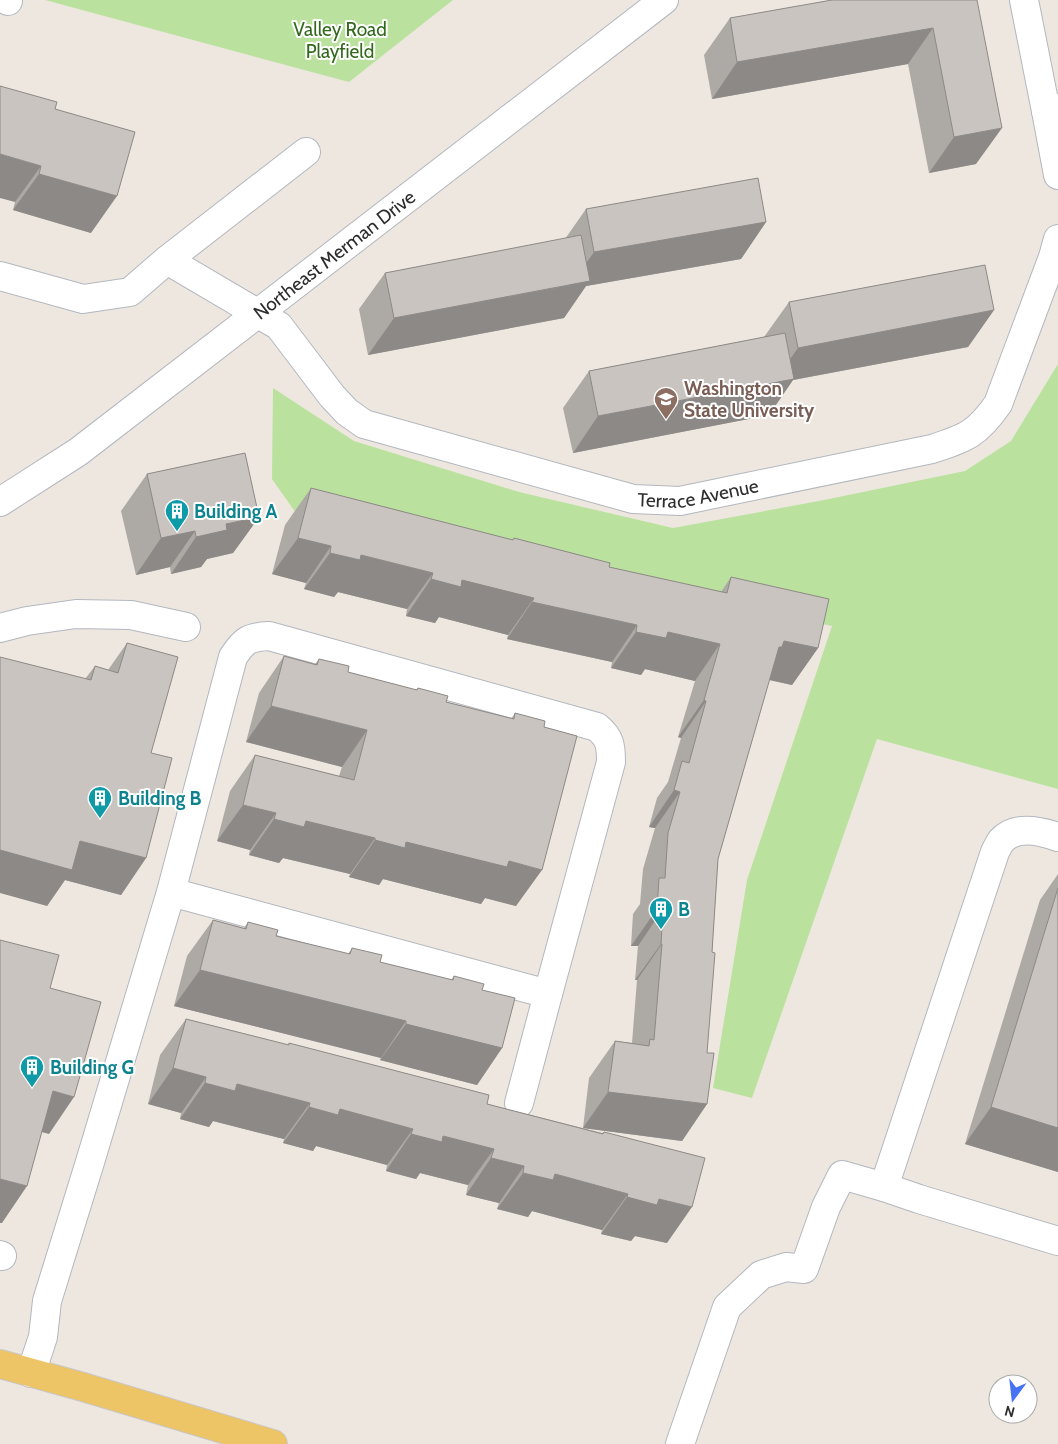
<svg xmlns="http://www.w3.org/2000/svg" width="1058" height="1444" viewBox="0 0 1058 1444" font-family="Cabin,sans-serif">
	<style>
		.green { fill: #bae29e }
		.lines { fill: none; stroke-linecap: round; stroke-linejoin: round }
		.minor-casing { stroke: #b3b7bf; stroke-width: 30 }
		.major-casing { stroke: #c8c8c8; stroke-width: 30 }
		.minor { stroke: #fff; stroke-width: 28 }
		.major { stroke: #edc466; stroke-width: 28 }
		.wall { fill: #ada9a4 }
		.shaded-wall { fill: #8d8986 }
		.building { fill: #c9c4bf; stroke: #8d8986 }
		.labels { text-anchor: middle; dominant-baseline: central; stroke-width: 4; stroke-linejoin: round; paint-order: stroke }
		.park-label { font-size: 19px; fill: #32691d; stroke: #fff }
		.street-label { font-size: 19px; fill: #2d2d2d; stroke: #fff }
		.education-label { font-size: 19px; font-weight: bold; fill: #785e54; stroke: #fff; text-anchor: start }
		.culture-label { font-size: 19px; font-weight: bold; fill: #0d838f; stroke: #fff; text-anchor: start }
	</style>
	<rect width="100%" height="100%" fill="#eee7e0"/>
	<!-- green -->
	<g class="green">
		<polygon points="45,0 453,0 349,82"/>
		<polygon points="1058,364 1058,789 877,739 752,1098 713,1088 747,880 832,626 298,516 272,479 273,388 354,441 519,492 673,528 824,500 965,471 1011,441"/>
	</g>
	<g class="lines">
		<!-- minor casing -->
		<g class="minor-casing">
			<g id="minor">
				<polyline points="1024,0 1046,111 1058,108"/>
				<polyline points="8,1 8,0"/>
				<polyline points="1046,111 1058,175"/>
				<polyline points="167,260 306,152"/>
				<path id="s1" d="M 0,276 L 83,299 L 130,292 L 167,260 L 279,326 L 332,396 L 347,412 L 364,424 L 633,499 L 680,501 L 932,449 C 966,438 977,434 998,404 L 1053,257 L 1058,239"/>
				<path id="s2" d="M 0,502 L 78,452 L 664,0"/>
				<polyline points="0,628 27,621 76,614 131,615 186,627"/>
				<path d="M 1058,837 C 1041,831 1015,825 1001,841 C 999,844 997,848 995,852 L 884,1187 L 919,1199 L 1058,1241"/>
				<polyline points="519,1103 548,994"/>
				<polyline points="0,1255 2,1256"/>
				<path d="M 31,1373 L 43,1337 L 47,1301 L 90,1162 L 171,892 L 548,994 L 611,762 C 611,745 610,738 597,727 L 269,636 C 249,637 244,640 233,657 L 171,892"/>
				<polyline points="680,1444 727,1307 761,1275 786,1267 804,1269 826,1207 842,1175 884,1187"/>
			</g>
		</g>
		<!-- major casing -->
		<g class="major-casing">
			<polyline id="major" points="0,1364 83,1387 273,1444"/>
		</g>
		<!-- minor -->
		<use href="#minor" class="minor"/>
		<!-- major -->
		<use href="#major" class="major"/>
	</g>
	<!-- wall -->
	<g class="wall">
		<polygon points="977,0 976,164 929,173 908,64 712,99 704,55 730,18"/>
		<polygon points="55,109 91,233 13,210 15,202"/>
		<polygon points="586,209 766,222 741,259 586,286 564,318 368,355 359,309 385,273 565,239"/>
		<polygon points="789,302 994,310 968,347 793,380 769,415 573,453 563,408 589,371 764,337"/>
		<polygon points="147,474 259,517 233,553 207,559 201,567 171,574 170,567 136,575 121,511"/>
		<polygon points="311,488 512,540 514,538 609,567 721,592 731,577 818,648 792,685 769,680 718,859 712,952 707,1053 707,1104 682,1141 583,1128 589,1078 615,1041 632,1043 637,980 635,980 638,946 631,946 633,914 640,904 643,869 655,828 649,827 657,798 668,782 681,738 678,737 695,681 645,669 641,675 611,668 612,662 507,639 508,635 439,617 435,623 406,616 407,609 338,592 334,597 304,589 306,583 272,574 285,525"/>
		<polygon points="127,643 151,753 146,858 121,895 65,880 47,906 85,679 95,666 108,670"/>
		<polygon points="284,656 315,664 319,659 348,672 416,690 418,688 446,702 511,719 515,713 544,727 516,906 485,898 481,904 383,879 379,885 349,877 350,874 283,858 279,863 249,855 250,850 217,841 230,791 255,755 339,776 342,767 246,742 259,693"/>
		<polygon points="1058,874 1058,1172 965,1144 1040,900"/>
		<polygon points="213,920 244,928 248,922 276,936 348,954 352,948 380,962 451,980 454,976 482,990 502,1048 477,1085 380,1060 381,1058 174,1006 187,956"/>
		<polygon points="186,1019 288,1045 289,1043 487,1104 602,1133 604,1132 667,1243 635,1236 631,1241 601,1234 602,1230 532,1211 528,1217 497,1209 499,1203 466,1195 468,1185 420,1173 416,1179 386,1171 387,1165 316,1146 313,1151 283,1143 284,1139 213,1121 209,1127 180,1119 181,1113 148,1104 160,1055"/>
	</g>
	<!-- shaded-wall -->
	<g class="shaded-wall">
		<polygon points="933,28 908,64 712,99 737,62"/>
		<polygon points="1002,128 976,164 929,173 954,137"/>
		<polygon points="0,154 41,166 15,202 0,198"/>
		<polygon points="39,174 117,196 91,233 13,210"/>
		<polygon points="766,222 741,259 586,286 564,318 368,355 394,318 571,285 594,252"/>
		<polygon points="994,310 968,347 793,380 769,415 573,453 598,416 773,383 798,348"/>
		<polygon points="259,517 233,553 207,559 201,567 171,574 196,537 226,524"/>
		<polygon points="195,531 170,567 136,575 161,538"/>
		<polygon points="298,538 331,546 306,583 272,574"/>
		<polygon points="330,553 361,555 433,573 407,609 338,592 334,597 304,589"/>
		<polygon points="431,579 462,580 534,598 508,635 439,617 435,623 406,616"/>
		<polygon points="532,602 637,625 612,662 507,639"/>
		<polygon points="636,632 668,632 720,644 695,681 645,669 641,675 611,668"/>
		<polygon points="784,641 818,648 792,685 761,678 779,647"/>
		<polygon points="704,700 706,701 681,738 678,737"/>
		<polygon points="271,706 367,730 342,767 246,742"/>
		<polygon points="674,790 680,792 655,828 649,827"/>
		<polygon points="243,805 276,813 250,850 217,841"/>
		<polygon points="274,819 306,821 375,838 350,874 283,858 279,863 249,855"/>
		<polygon points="375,840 406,842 509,861 542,870 516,906 485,898 481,904 383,879 379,885 349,877"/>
		<polygon points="80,841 146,858 121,895 65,880 47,906 0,893 0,850"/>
		<polygon points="657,909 663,909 638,946 631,946"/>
		<polygon points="661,944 662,944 637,980 635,980"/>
		<polygon points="200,970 406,1021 381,1058 174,1006"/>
		<polygon points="406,1024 502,1048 477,1085 380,1060"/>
		<polygon points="173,1068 206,1077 181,1113 148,1104"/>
		<polygon points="205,1083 237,1084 310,1103 284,1139 213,1121 209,1127 180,1119"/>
		<polygon points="53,1091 74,1097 49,1134 27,1128"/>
		<polygon points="608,1092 707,1104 682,1141 583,1128"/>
		<polygon points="309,1107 340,1109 413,1129 387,1165 316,1146 313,1151 283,1143"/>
		<polygon points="991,1107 1058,1128 1058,1172 965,1144"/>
		<polygon points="411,1134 443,1136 494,1149 468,1185 420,1173 416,1179 386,1171"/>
		<polygon points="491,1158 524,1166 499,1203 466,1195"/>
		<polygon points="523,1173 555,1174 628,1194 602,1230 532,1211 528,1217 497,1209"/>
		<polygon points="0,1179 27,1186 2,1223 0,1223"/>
		<polygon points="627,1197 659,1199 692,1207 667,1243 635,1236 631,1241 601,1234"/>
	</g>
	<!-- building -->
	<g class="building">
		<polygon points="832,0 977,0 1002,128 954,137 933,28 737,62 730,18"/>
		<polygon points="0,86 57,102 55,109 135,132 117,196 39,174 41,166 0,154"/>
		<polygon points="758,178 766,222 594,252 586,209"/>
		<polygon points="581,235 590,281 394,318 385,273"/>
		<polygon points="985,265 994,310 798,348 789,302"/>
		<polygon points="785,333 794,379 598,416 589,371"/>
		<polygon points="245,453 259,517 226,524 227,530 196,537 195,531 161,538 147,474"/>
		<polygon points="311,488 513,540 514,538 610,563 609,567 727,593 731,577 829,599 818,648 784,641 782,647 779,647 718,859 712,952 715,953 707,1053 714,1053 707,1104 608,1092 615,1041 649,1046 650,1039 654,1040 662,944 661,944 663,909 657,909 659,878 665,878 668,833 680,792 674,790 682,761 689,763 706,701 704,700 720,644 668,632 666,638 636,632 637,625 532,602 534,598 462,580 461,587 431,579 433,573 361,555 360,560 330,553 331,546 298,538"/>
		<polygon points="127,643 178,657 151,753 172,758 146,858 80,841 72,870 0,850 0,657 91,680 95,666 118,673"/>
		<polygon points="284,656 317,665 319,659 349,666 348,672 417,690 418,688 448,696 446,702 514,719 515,713 545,721 544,727 577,736 542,870 509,861 507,867 406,842 405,848 375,840 375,838 306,821 304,827 274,819 276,813 243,805 255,755 354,780 367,730 271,706"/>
		<polygon points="1058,888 1058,1128 991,1107"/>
		<polygon points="213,920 246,929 248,922 278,930 276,936 350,954 352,948 382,955 380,962 453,980 454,976 484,984 482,990 515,998 502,1048 406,1024 406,1021 200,970"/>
		<polygon points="0,940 59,955 50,988 101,1002 74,1097 53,1091 27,1186 0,1179"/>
		<polygon points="186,1019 289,1045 289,1043 489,1095 487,1104 603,1134 604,1132 705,1158 692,1207 659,1199 657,1205 627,1197 628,1194 555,1174 553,1180 523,1173 524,1166 491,1158 494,1149 443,1136 442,1142 411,1134 413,1129 340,1109 338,1115 309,1107 310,1103 237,1084 235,1091 205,1083 206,1077 173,1068"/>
	</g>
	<!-- icons -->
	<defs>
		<g id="university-pin" transform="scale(1.25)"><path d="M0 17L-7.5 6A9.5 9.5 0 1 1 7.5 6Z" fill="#8d6e63" stroke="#fff"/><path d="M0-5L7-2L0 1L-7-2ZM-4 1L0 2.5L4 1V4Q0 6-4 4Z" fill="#fff"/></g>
		<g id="building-pin" transform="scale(1.25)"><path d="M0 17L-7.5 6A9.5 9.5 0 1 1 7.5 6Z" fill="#0f9aa8" stroke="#fff"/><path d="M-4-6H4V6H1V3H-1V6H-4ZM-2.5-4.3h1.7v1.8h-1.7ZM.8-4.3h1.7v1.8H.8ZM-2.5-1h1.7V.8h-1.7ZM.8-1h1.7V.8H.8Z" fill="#fff"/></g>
	</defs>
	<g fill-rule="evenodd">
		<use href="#university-pin" x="666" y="399"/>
		<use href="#building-pin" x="177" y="511"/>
		<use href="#building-pin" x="100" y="798"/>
		<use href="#building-pin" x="661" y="909"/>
		<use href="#building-pin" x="32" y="1067"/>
	</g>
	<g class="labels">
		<!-- park labels -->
		<g class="park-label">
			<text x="340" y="29">Valley Road<tspan x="340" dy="22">Playfield</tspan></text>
		</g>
		<!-- street labels -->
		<g class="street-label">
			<text stroke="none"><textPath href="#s2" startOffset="416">Northeast Merman Drive</textPath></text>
			<text stroke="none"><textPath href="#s1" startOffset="788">Terrace Avenue</textPath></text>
		</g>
		<!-- education labels -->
		<g class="education-label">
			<text x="684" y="388">Washington<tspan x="684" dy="22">State University</tspan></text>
		</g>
		<!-- culture labels -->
		<g class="culture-label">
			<text x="194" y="511">Building A</text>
			<text x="118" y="798">Building B</text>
			<text x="678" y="909">B</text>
			<text x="50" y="1067">Building G</text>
		</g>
	</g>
	<!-- north arrow -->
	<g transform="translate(1013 1399) rotate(195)"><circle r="24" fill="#ffffff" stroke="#ababab"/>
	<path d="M0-4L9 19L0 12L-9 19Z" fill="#4672f4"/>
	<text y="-8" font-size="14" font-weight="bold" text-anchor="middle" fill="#2d2d2d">N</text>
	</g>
</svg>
